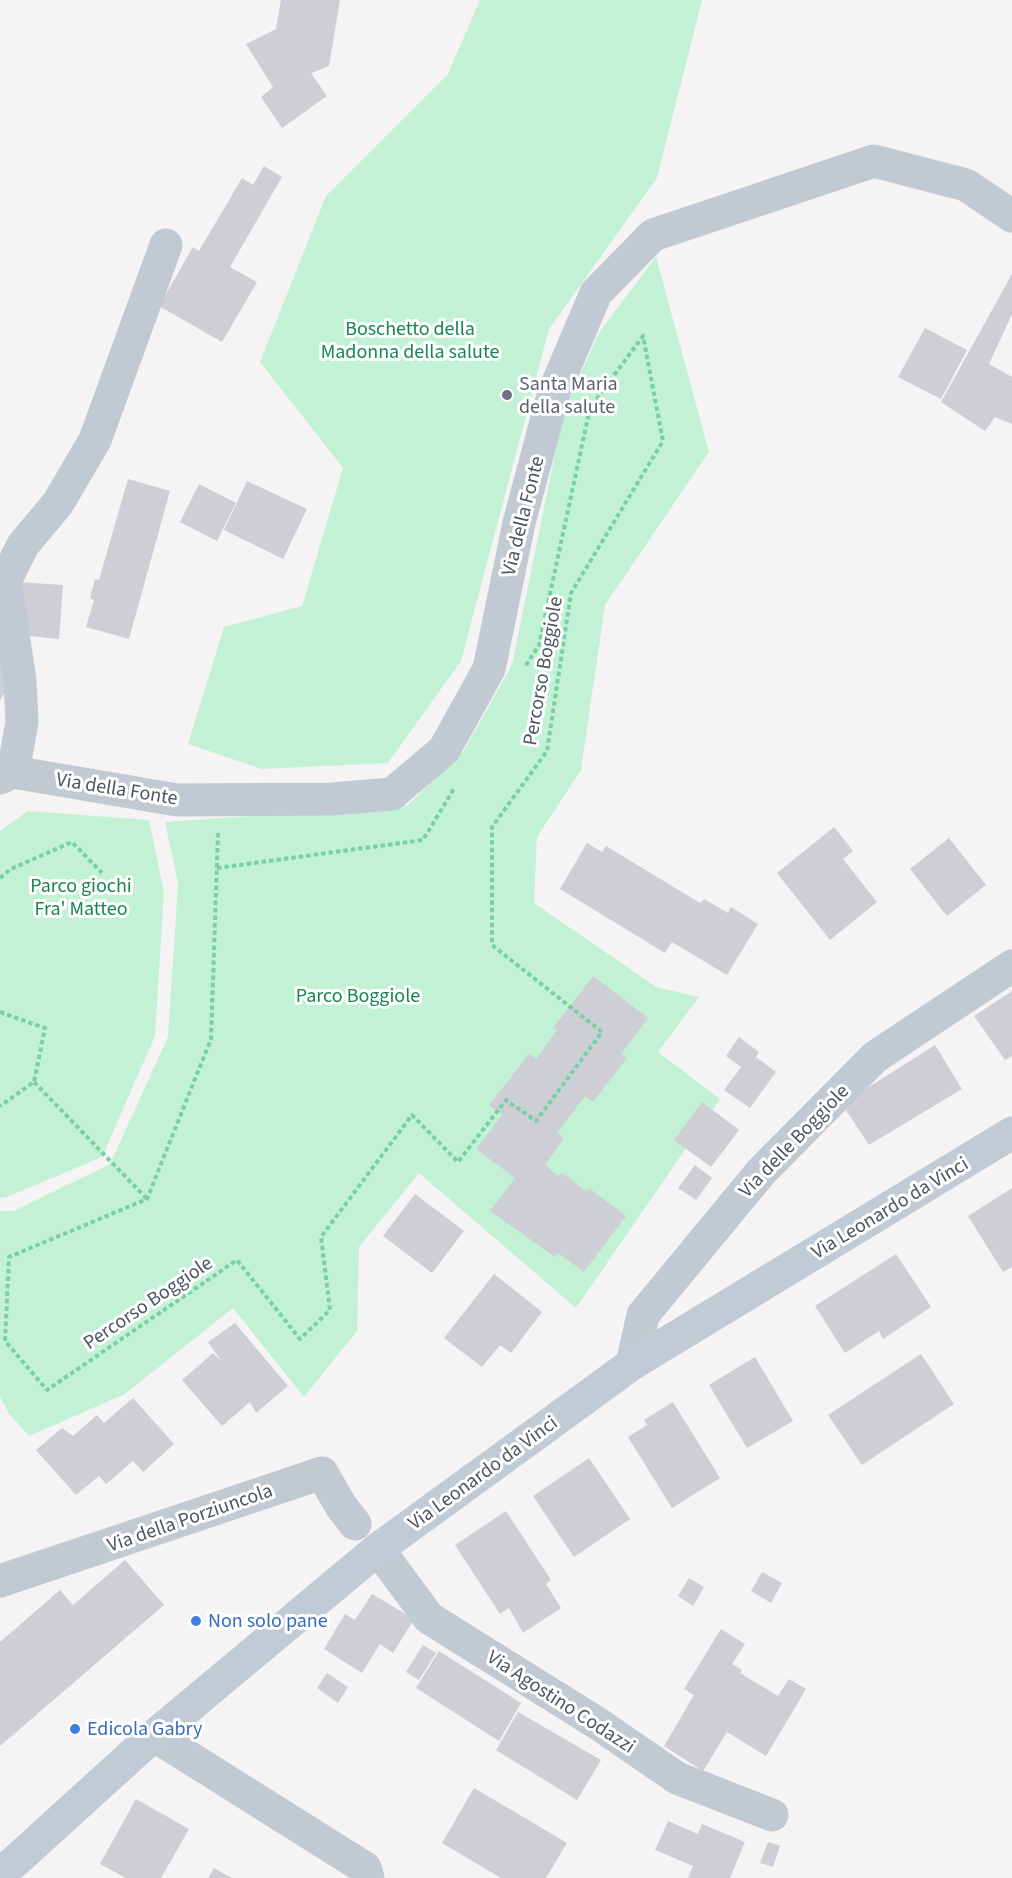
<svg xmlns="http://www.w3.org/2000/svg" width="1012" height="1878" viewBox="0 0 1012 1878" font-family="'Source Sans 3',sans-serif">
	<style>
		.green { fill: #c3f1d5 }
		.building { fill: #cdcfd5 }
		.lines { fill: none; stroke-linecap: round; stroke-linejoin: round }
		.path { stroke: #7ad0a6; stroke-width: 4; stroke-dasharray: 4.5 3; stroke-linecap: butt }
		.street { stroke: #c1cad2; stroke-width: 33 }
		.secondary { stroke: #c1cbd6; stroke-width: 33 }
		.worship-dot { fill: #6b7280; stroke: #fff; stroke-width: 2 }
		.shop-dot { fill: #3f7fe0; stroke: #fff; stroke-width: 2 }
		.labels { text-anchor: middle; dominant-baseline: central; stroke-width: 6; stroke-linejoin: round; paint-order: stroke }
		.park-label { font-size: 20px; fill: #17864f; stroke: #fff }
		.worship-label { font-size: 20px; fill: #5b616d; stroke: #fff; text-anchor: start }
		.street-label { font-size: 20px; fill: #4a5661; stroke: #fff }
		.shop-label { font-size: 20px; fill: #366cbe; stroke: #fff; text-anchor: start }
	</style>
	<rect width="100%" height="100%" fill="#f5f3f3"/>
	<!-- green -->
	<g class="green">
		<polygon points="480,0 702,0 657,178 549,329 461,661 388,763 262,769 188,744 224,627 302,606 343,468 260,362 326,196 448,74"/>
		<polygon points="656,257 709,452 605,605 581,770 537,837 534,903 656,987 699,997 658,1052 720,1099 576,1308 419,1173 359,1247 357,1331 304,1397 233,1308 125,1394 29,1436 9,1414 0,1397 0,1211 14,1211 110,1164 168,1037 178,883 165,822 408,805 463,752 512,665 564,410 600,331"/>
		<polygon points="28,811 149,820 164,892 155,1036 102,1157 7,1197 0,1198 0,831"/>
	</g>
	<!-- building -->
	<g class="building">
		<polygon points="281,0 340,0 329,66 311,73 327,96 282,128 261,97 273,87 246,44 276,29"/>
		<polygon points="264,166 282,177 230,267 257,282 222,342 159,306 193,247 199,251 242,178 253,185"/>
		<polygon points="1012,274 1012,314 989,364 1012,377 1012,424 995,417 985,431 941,402"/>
		<polygon points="925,328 967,350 941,399 898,377"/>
		<polygon points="128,479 170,491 129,639 86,627 94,600 90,598 95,579 99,580"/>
		<polygon points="247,481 307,509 283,559 224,530"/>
		<polygon points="199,484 236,503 217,541 180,522"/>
		<polygon points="17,582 63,585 59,639 18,635"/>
		<polygon points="0,615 6,689 0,701"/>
		<polygon points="834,827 853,851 843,859 877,902 830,940 777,873"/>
		<polygon points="949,838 986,885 947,916 910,869"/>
		<polygon points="587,843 602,852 606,846 700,903 704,899 728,913 731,907 758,924 727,975 672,942 665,953 560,889"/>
		<polygon points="593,976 648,1018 621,1054 627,1058 593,1102 585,1096 557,1133 564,1138 545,1165 558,1176 562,1173 586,1191 589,1188 626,1216 584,1272 558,1253 555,1257 490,1211 515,1178 476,1149 502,1115 489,1105 529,1054 536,1059 557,1030 553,1028"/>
		<polygon points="1012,991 1012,1056 1005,1060 974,1016"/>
		<polygon points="739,1037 759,1052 756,1057 776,1072 750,1108 724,1090 741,1067 726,1056"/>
		<polygon points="935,1045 962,1089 869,1145 842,1104"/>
		<polygon points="702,1102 739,1130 711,1167 674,1140"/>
		<polygon points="695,1165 712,1178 696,1200 678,1188"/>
		<polygon points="1012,1188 1012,1267 1003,1272 968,1216"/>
		<polygon points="415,1194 464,1231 432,1273 383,1236"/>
		<polygon points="896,1254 931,1307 883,1339 879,1331 845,1353 815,1306"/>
		<polygon points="494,1274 542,1312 511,1353 500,1345 482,1367 444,1338"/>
		<polygon points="235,1323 288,1386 256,1413 250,1402 222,1426 182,1380 213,1353 222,1362 208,1342"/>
		<polygon points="921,1354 954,1404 862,1465 828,1415"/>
		<polygon points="755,1357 793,1421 747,1448 709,1385"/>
		<polygon points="133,1398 174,1444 143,1472 133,1461 106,1484 99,1476 76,1495 36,1450 62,1428 73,1436 97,1415 104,1423"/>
		<polygon points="673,1402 720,1478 672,1508 628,1437 647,1425 644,1420"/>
		<polygon points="589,1458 630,1519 574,1557 533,1496"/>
		<polygon points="506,1511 551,1580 546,1584 561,1608 523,1633 509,1608 500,1614 455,1545"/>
		<polygon points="125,1560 164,1605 0,1746 0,1642 60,1590 73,1605"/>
		<polygon points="762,1572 782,1583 771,1603 751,1591"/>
		<polygon points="689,1578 704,1587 693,1606 678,1596"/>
		<polygon points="372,1594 414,1619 393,1653 380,1644 362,1673 324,1649 345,1614 355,1620"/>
		<polygon points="721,1629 745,1644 732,1664 742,1670 740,1673 778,1696 789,1679 806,1689 766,1756 727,1732 703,1771 664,1746 694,1695 684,1689"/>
		<polygon points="423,1645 436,1653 419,1680 406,1672"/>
		<polygon points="439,1651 521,1703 499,1741 416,1688"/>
		<polygon points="327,1673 348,1687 338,1703 317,1688"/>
		<polygon points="518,1712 601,1760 577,1800 496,1750"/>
		<polygon points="474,1788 567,1843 546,1878 501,1878 442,1843"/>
		<polygon points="136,1799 189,1829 161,1878 126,1878 100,1864"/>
		<polygon points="668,1821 698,1834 702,1824 745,1842 730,1878 688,1878 693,1866 655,1850"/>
		<polygon points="768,1842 780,1846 773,1867 760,1863"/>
		<polygon points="214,1868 232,1878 208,1878"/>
	</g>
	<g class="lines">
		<!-- path -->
		<g class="path">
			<polyline points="218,833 211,1039 147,1199 9,1257 5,1341 47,1390 237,1260 300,1339 330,1310 321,1237 412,1115 458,1162 506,1100 536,1121 602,1032 492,945 492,827 547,751 571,593 663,441 643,336 590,408 539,645 525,667"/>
			<polyline points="217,868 423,840 455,787"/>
			<polyline points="0,878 11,869 72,842 102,873"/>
			<polyline points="0,1012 45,1028 34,1082 0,1106"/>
			<polyline points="34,1082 147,1199"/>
		</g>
		<!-- street -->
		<g class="street">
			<polyline points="13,772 177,800 332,799 392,794 444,750 489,669 519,523 554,392 596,293 653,235 874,161 966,185 1012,216"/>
			<polyline points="0,778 13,772 22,722 20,680 5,581 23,545 58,503 95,440 166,245"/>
			<polyline points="632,1364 643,1315 761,1172 875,1057 1012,966"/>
			<polyline points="378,1549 429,1618 597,1723 677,1778 772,1815"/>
			<polyline points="0,1581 322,1473 341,1506 355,1524"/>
			<polyline points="155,1736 365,1868 368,1878"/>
		</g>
		<!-- secondary -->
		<polyline class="secondary" points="0,1875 142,1746 378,1549 632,1364 1012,1133"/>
	</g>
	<!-- markers -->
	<circle class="worship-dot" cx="507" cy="395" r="6"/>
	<g class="shop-dot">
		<circle cx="196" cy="1621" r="6"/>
		<circle cx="75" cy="1729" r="6"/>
	</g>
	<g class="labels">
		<!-- park labels -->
		<g class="park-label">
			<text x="410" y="329">Boschetto della<tspan x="410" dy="23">Madonna della salute</tspan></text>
			<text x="81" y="886">Parco giochi<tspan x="81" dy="23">Fra' Matteo</tspan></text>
			<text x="358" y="996">Parco Boggiole</text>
		</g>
		<!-- worship labels -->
		<g class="worship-label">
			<text x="519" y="384">Santa Maria<tspan x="519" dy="23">della salute</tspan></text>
		</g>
		<!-- street labels -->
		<g class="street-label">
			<text transform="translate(523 516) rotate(-76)">Via della Fonte</text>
			<text transform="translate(543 671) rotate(-80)">Percorso Boggiole</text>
			<text transform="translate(117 789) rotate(9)">Via della Fonte</text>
			<text transform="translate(794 1141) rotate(-46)">Via delle Boggiole</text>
			<text transform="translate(890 1208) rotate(-31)">Via Leonardo da Vinci</text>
			<text transform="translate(148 1303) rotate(-34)">Percorso Boggiole</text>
			<text transform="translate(483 1473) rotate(-36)">Via Leonardo da Vinci</text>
			<text transform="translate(190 1518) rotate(-19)">Via della Porziuncola</text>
			<text transform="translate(561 1702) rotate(33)">Via Agostino Codazzi</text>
		</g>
		<!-- shop labels -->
		<g class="shop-label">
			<text x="208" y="1621">Non solo pane</text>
			<text x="87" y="1729">Edicola Gabry</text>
		</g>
	</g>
</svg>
